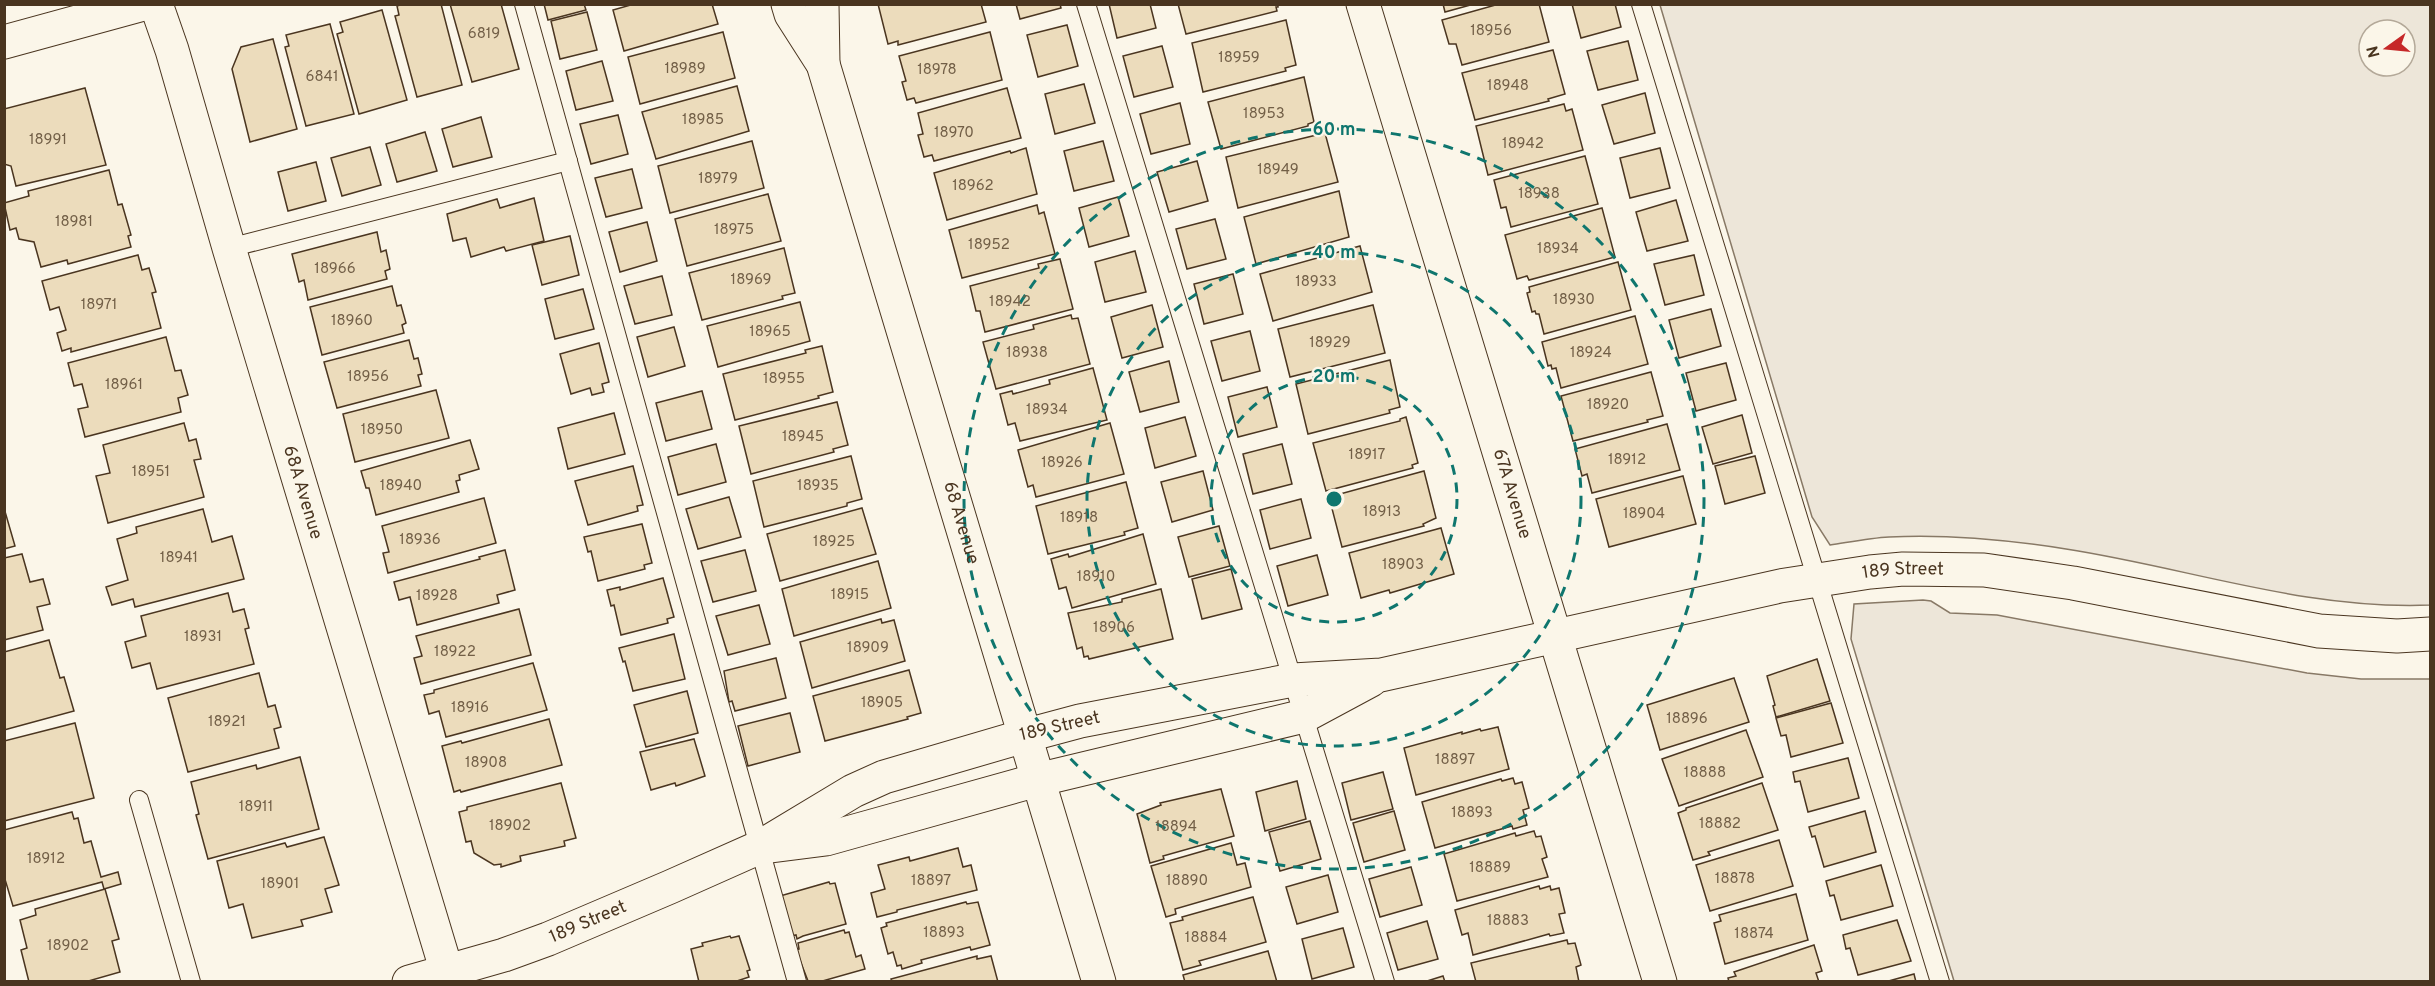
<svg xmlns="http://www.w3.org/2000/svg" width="2435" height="986" viewBox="0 0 2435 986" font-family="Overpass,sans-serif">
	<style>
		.green { fill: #ede6d9; stroke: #887966; stroke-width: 1.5; fill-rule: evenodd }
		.building { fill: #ecdcbc; stroke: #4a3520; stroke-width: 1.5 }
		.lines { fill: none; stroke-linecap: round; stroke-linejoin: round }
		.lane-casing { stroke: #4a3520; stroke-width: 20 }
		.street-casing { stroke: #4a3520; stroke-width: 35 }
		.secondary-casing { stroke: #4a3520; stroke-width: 35 }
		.lane { stroke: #fbf6e9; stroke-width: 18 }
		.street { stroke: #fbf6e9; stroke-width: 33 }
		.secondary { stroke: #fbf6e9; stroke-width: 33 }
		.ring { fill: none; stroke: #0f766e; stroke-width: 3; stroke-dasharray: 10 8 }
		.labels { text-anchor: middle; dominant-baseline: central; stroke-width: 4.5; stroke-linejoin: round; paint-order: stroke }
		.number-label { font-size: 15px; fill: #725f47 }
		.street-label { font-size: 18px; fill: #4a3520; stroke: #fbf6e9 }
		.centre { fill: #0f766e; stroke: #fbf6e9; stroke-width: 3 }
		.ring-label { font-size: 18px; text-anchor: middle; font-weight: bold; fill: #0f766e; stroke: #fbf6e9; stroke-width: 4.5; stroke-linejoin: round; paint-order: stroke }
	</style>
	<rect width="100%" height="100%" fill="#fbf6e9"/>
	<!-- green -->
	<g class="green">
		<path d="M 1660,5 L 2430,5 L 2430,605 C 2304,610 2189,568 2066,549 C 2009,540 1947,534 1889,537 C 1870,538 1850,542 1830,545 L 1812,517 ZM 2369,30 L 2405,30 L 2405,66 L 2369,66 Z"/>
		<polygon points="1923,600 1931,601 1950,613 1997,615 2307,673 2361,679 2430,679 2430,981 1954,981 1851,639 1854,604"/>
	</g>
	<!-- building -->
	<g class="building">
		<polygon points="403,4 441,4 462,85 417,97 395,16 399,15 397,6"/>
		<polygon points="450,4 501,4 519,69 472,82"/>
		<polygon points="544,4 584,4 586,10 548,20"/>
		<polygon points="634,4 712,4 718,24 624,51 613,10"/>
		<polygon points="878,4 981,4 986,22 898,45 898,41 888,44"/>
		<polygon points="1016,4 1060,4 1061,8 1020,19"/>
		<polygon points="1109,4 1150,4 1156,28 1117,38"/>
		<polygon points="1178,4 1278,4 1278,7 1276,7 1277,11 1186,34"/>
		<polygon points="1443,4 1474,4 1445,12"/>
		<polygon points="1499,4 1539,4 1549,42 1462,65 1456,44 1449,44 1442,20"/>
		<polygon points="1572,4 1615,4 1621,27 1581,38"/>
		<polygon points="382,10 407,100 359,114 337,34 343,32 340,22"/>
		<polygon points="587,12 597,50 560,59 551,21"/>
		<polygon points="1286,20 1296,65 1285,68 1286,71 1203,92 1192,43"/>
		<polygon points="330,24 354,114 306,126 285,47 289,46 286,35"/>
		<polygon points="1067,25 1078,66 1038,77 1027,35"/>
		<polygon points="723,32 735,78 640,104 628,57"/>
		<polygon points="990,32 1002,80 916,103 914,98 907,100 902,82 906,81 899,56"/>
		<polygon points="273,39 297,129 250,142 232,69 241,47"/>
		<polygon points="1628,41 1638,80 1598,90 1587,51"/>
		<polygon points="1162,46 1173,87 1134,97 1123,56"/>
		<polygon points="1553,50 1565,94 1548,99 1549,101 1475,120 1462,73"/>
		<polygon points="602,61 613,101 576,110 566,71"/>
		<polygon points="1304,77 1314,122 1308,124 1308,126 1221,149 1208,102"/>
		<polygon points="1084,84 1095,123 1055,134 1045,94"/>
		<polygon points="737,86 749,131 656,159 642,112"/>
		<polygon points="85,88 106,165 16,186 11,166 4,164 4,109"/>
		<polygon points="1007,88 1021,138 934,161 932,155 924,157 918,135 923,134 918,113"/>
		<polygon points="1645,93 1655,133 1614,144 1602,105"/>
		<polygon points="1180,103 1190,144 1151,154 1140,114"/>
		<polygon points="1564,104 1566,111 1572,109 1583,150 1488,175 1476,126"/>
		<polygon points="618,115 628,154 591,164 580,124"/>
		<polygon points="481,117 492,157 453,167 442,129"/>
		<polygon points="425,132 437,171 397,182 386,144"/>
		<polygon points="1325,133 1338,182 1238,208 1226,157"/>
		<polygon points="752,141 764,188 670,213 658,166"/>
		<polygon points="1103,141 1114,181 1074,191 1064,151"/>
		<polygon points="370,147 381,185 342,196 331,158"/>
		<polygon points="1026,148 1037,194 947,220 934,173 1010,151 1011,153"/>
		<polygon points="1660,148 1670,188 1630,198 1620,158"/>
		<polygon points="1585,156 1598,204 1511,227 1506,207 1501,208 1494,180"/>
		<polygon points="1197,161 1208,201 1169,212 1157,172"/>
		<polygon points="316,162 326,201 288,211 278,172"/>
		<polygon points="632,169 642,208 606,217 595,178"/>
		<polygon points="109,170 118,205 122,204 131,235 128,236 131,247 68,264 67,260 41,267 34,242 19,239 16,228 10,230 4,203 29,196 28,191"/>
		<polygon points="1339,191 1349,237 1256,264 1244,217"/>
		<polygon points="768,194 781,241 687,266 675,219"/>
		<polygon points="1118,197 1129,236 1089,247 1079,208"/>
		<polygon points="534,198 544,241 506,251 504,247 471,257 466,238 453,241 447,214 497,199 500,208"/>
		<polygon points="1676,200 1688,241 1647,251 1636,212"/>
		<polygon points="1037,205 1039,214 1044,212 1055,254 962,278 949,230"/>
		<polygon points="1602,208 1615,257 1529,280 1527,276 1517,279 1505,235"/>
		<polygon points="1215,219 1226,259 1187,269 1176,229"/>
		<polygon points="647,222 657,261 620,272 609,232"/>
		<polygon points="377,232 381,252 386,250 390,269 385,271 387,279 308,300 304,280 299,282 292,254"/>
		<polygon points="570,236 579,275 542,285 532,245"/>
		<polygon points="1360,246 1372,292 1273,321 1260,274"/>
		<polygon points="784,248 795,293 782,296 783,299 702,320 689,273"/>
		<polygon points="1135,251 1146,292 1105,302 1095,262"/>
		<polygon points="138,255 142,270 149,268 156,292 152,293 161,328 71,352 71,348 62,351 57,333 66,330 59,307 50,310 42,281"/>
		<polygon points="1694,255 1704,295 1665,305 1654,264"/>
		<polygon points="1060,259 1073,309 985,332 980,311 976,311 970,286 1039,268 1038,264"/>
		<polygon points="1618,262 1631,310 1544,334 1539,314 1536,314 1535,311 1532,312 1527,293 1530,292 1529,287"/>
		<polygon points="1233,274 1243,314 1204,324 1194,284"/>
		<polygon points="662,276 672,315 635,324 624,286"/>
		<polygon points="392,286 397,306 401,305 406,323 402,325 404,333 322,355 310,307"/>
		<polygon points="583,289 594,329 555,339 545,299"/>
		<polygon points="800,302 810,341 718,367 707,326"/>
		<polygon points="1152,305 1163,347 1122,358 1111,317"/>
		<polygon points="1373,305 1385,353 1290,377 1278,329"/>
		<polygon points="1711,309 1721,346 1679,358 1669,320"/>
		<polygon points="1071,315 1072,319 1078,318 1090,364 996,389 983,342 1034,329 1033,325"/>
		<polygon points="1635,316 1648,364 1561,388 1556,368 1552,369 1551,365 1548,366 1542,342"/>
		<polygon points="674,327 685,366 648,377 637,337"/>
		<polygon points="1250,331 1260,371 1222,381 1211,341"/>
		<polygon points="166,337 175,371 181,370 188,395 178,398 181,412 85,437 78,409 88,407 82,384 74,386 68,363"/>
		<polygon points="409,340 414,359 418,358 422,374 418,375 421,386 337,408 324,362"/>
		<polygon points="599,343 609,382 602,384 604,392 592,395 590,388 571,394 560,354"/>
		<polygon points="822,346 833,392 818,396 819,398 735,420 723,374 806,353 805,350"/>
		<polygon points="1390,360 1400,407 1389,410 1390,413 1308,434 1296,384"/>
		<polygon points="1169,361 1179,402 1140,412 1129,372"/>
		<polygon points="1726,363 1736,400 1696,411 1686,373"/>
		<polygon points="1093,368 1107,420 1020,441 1015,423 1008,425 1000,394 1012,391 1013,394 1050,384 1049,380"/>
		<polygon points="1651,372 1663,416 1647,420 1648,422 1573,441 1561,396"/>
		<polygon points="1267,387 1277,427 1238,437 1228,397"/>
		<polygon points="436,390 449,438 355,462 343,414"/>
		<polygon points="702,391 712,429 666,441 656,403"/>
		<polygon points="837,402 848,445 833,449 834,452 751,474 739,426"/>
		<polygon points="614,413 625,454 568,469 558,428"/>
		<polygon points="1742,415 1752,453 1713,464 1702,427"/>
		<polygon points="1185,417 1196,456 1155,468 1145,428"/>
		<polygon points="1406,417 1418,463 1412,465 1413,468 1326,491 1313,443 1400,421 1400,419"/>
		<polygon points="184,423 189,441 196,439 201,459 194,460 204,497 108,523 96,476 110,473 103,445"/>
		<polygon points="1110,423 1124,474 1036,497 1033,485 1028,487 1018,450"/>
		<polygon points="1667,424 1680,470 1592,493 1587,474 1582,476 1575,449"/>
		<polygon points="470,440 479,469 459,475 460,480 456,481 459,492 376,515 369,488 366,488 361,471"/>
		<polygon points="716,444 726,482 678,495 668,457"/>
		<polygon points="1282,444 1292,484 1253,494 1243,454"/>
		<polygon points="851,456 862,499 847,503 847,506 764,527 753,481"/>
		<polygon points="1755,456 1765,493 1725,504 1715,466"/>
		<polygon points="633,466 643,505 637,506 638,511 588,525 575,481"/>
		<polygon points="1203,471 1213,510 1172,522 1161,482"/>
		<polygon points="1424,471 1436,518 1423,524 1424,526 1342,547 1329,497"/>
		<polygon points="1683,476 1696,524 1609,547 1596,499"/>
		<polygon points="1126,482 1138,528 1124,532 1125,535 1048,554 1036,506"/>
		<polygon points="729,497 741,537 698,549 686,509"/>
		<polygon points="484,498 496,543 388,573 383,553 389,552 382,526"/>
		<polygon points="1301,499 1311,538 1270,549 1260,510"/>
		<polygon points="4,508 15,546 4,549"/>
		<polygon points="862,508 876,554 780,581 767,534"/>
		<polygon points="203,509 212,542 232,536 244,579 135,607 133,599 112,605 106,587 128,580 117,539 137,533 136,527"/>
		<polygon points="642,524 652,563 644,565 645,569 598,581 591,551 588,552 584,537"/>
		<polygon points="1219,526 1230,566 1189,577 1178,537"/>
		<polygon points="1441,528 1454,574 1390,593 1389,590 1361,598 1349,553"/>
		<polygon points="1143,534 1156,584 1072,608 1066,587 1059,589 1051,559 1068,554 1069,557"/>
		<polygon points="505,550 515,590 497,595 499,603 417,625 410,597 399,600 394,582 480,559 479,557"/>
		<polygon points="745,550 756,591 713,602 701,561"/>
		<polygon points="22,554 30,582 43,579 50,604 37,607 43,630 4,640 4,558"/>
		<polygon points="1317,555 1328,595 1288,606 1277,566"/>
		<polygon points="878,561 891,608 794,636 782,589"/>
		<polygon points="1231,569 1242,609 1202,619 1192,579"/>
		<polygon points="663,578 674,617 667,619 668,623 621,635 614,605 611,606 607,590 620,587 620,590"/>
		<polygon points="1161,589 1173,639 1089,659 1088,656 1084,657 1082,647 1077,649 1068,613 1122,602 1122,599"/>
		<polygon points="228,593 233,612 244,609 249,628 245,629 254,664 157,689 150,663 132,668 125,642 146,636 141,616"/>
		<polygon points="759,605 770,644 728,655 716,616"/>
		<polygon points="519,609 531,655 421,684 414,658 422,656 416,636"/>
		<polygon points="881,619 882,623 894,620 905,661 812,688 800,642"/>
		<polygon points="674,634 685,679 633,691 625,661 623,662 619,648"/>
		<polygon points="49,640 60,678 64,677 74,711 4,730 4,652"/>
		<polygon points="776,658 786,698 735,711 732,701 729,702 724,671"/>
		<polygon points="1817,659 1830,701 1776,717 1773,706 1775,705 1767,676"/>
		<polygon points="533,663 547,710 446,737 439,711 429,714 424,695 434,693 434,690"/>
		<polygon points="909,670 921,713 907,717 908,719 825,741 813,696"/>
		<polygon points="259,673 268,707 275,705 281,727 274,729 279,748 188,772 168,698"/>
		<polygon points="1734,678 1749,722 1660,750 1647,705"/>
		<polygon points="687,691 698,733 646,747 634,705"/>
		<polygon points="1831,703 1843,743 1791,757 1786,735 1781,736 1776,718"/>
		<polygon points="790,713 800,752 748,766 738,726"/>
		<polygon points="549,719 562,765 461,792 460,790 454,792 442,746 461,741 462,743"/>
		<polygon points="75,723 94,798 4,821 4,741"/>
		<polygon points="1498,727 1509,769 1416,795 1404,748 1462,732 1462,734 1480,729 1481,731"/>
		<polygon points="1746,730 1763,777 1679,806 1662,759"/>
		<polygon points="694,739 705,776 676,786 675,783 651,790 640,752"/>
		<polygon points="300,757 319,829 208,859 196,815 199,814 191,782 256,765 257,769"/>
		<polygon points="1848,758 1859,798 1808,812 1800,781 1795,782 1793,772"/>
		<polygon points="1383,772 1393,809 1351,820 1342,783"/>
		<polygon points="1513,778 1515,784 1522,782 1529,808 1523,810 1527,825 1513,829 1512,826 1435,848 1422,802 1501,779 1502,781"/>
		<polygon points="1297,781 1306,819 1265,831 1256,792"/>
		<polygon points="561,783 576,838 564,841 565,846 520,856 521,861 501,867 501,864 494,865 474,853 471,841 466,842 459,812 467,810 467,807"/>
		<polygon points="1762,783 1778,830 1708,852 1710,855 1693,860 1678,813 1686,810 1686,808"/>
		<polygon points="1221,789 1234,836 1163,856 1164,859 1150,863 1137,814 1161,805 1160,803"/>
		<polygon points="1394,811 1405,850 1364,862 1353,823"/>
		<polygon points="1865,811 1876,852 1824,867 1815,836 1812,837 1809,827"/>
		<polygon points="72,812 74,819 78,818 84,843 91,841 101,877 118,872 121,884 104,889 102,882 13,906 4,876 4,830"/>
		<polygon points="1310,821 1321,859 1280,871 1269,832"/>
		<polygon points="1534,831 1536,837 1541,836 1547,857 1542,859 1548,877 1457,901 1444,854 1515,833 1516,836"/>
		<polygon points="324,837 339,885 325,889 332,912 301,920 303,926 252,938 243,904 229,908 217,861 285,843 287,847"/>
		<polygon points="1779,840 1793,886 1710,911 1696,865"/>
		<polygon points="1231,843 1237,865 1245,863 1251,887 1175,909 1176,914 1166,917 1151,866"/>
		<polygon points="958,848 963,867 971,865 977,890 897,910 897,912 877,917 871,893 885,889 878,865 909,857 910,861"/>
		<polygon points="1881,865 1893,906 1841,920 1834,895 1830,896 1826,881"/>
		<polygon points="1411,867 1422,905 1380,917 1369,879"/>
		<polygon points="1328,875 1338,912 1297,924 1286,887"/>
		<polygon points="829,882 830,884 835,883 846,924 803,936 797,939 796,935 791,936 780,896"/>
		<polygon points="1539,886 1540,889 1550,886 1551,890 1559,888 1565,913 1559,914 1564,933 1550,936 1549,934 1473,955 1468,933 1462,935 1455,910"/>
		<polygon points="105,889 119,939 112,941 120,972 85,982 29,982 21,950 27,948 20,920 36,915 35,909"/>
		<polygon points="1796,894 1808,940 1725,964 1714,923 1721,921 1719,915"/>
		<polygon points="1253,897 1266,942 1199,961 1201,965 1183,970 1170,923 1183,920 1182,917"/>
		<polygon points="966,902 967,904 978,902 990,945 971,950 970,947 921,960 922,963 902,969 901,965 897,966 893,952 888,954 881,928 887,926 886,923"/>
		<polygon points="1897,920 1911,961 1858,975 1850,948 1846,949 1843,935"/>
		<polygon points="1427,921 1438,959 1398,970 1387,933"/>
		<polygon points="1343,928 1354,967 1312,979 1302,939"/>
		<polygon points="844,930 845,933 849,932 856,957 861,955 865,969 819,982 808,981 796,950 799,949 798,943"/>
		<polygon points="730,936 731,938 739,936 750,970 747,971 749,977 734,982 699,982 691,949 703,946 702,943"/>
		<polygon points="1567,940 1568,944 1575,943 1581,965 1576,967 1579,982 1476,982 1471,963"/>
		<polygon points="1814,945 1822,971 1816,973 1819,982 1729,982 1728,978 1736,976 1734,972"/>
		<polygon points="1268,951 1277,982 1185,982 1183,975"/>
		<polygon points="977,956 977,959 991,956 998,982 892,982 891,979"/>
		<polygon points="1914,974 1916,982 1885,982"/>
		<polygon points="1443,976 1445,982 1424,982"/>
	</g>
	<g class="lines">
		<!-- lane casing -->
		<g class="lane-casing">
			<g id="lane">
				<polyline points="524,4 797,982"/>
				<polyline points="1086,4 1385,982"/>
				<polyline points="1641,4 1940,982"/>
				<polyline points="229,248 568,161"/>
				<polyline points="139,800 191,982"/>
			</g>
		</g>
		<!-- street casing -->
		<g class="street-casing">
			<g id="street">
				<path id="s1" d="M 156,4 L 172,50 L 229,248 L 450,982"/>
				<path id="s2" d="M 1363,4 L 1660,982"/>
				<polyline points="4,42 143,4"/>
				<polyline points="771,846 826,839 1037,780"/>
				<path id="s3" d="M 409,982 L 504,955 L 548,939 L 670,887 L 760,847 L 853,791 L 884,777 L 1024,736"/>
			</g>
		</g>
		<!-- secondary casing -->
		<g class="secondary-casing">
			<g id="secondary">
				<path id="s4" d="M 788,4 L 791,14 L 823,64 L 1099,982"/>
				<polyline points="822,4 823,64"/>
				<path id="s5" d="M 1024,736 L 1080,721 L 1293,680 L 1381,675 L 1780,586 L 1870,572 L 1903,569 L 1984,570 L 2073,583 L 2319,631 L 2397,636 L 2430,634"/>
				<polyline points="1037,780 1304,716 1371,680"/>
			</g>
		</g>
		<!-- lane -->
		<use href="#lane" class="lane"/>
		<!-- street -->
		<use href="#street" class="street"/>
		<!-- secondary -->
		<use href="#secondary" class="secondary"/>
	</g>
	<!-- distance rings -->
	<g class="ring">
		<circle cx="1334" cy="499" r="123"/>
		<circle cx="1334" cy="499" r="247"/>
		<circle cx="1334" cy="499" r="370"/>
	</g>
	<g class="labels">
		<!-- number labels -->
		<g class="number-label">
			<text x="1491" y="31">18956</text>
			<text x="484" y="34">6819</text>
			<text x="1239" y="58">18959</text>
			<text x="685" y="69">18989</text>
			<text x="937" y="70">18978</text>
			<text x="322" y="77">6841</text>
			<text x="1508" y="86">18948</text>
			<text x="1264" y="114">18953</text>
			<text x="703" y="120">18985</text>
			<text x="954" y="133">18970</text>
			<text x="48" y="140">18991</text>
			<text x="1523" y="144">18942</text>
			<text x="1278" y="170">18949</text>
			<text x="718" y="179">18979</text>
			<text x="973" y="186">18962</text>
			<text x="1539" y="194">18938</text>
			<text x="74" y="222">18981</text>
			<text x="734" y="230">18975</text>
			<text x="989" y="245">18952</text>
			<text x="1558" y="249">18934</text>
			<text x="335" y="269">18966</text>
			<text x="751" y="280">18969</text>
			<text x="1316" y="282">18933</text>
			<text x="1574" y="300">18930</text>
			<text x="1010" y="302">18942</text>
			<text x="99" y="305">18971</text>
			<text x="352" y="321">18960</text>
			<text x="770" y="332">18965</text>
			<text x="1330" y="343">18929</text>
			<text x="1027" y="353">18938</text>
			<text x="1591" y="353">18924</text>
			<text x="368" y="377">18956</text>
			<text x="784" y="379">18955</text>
			<text x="124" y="385">18961</text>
			<text x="1608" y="405">18920</text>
			<text x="1047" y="410">18934</text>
			<text x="382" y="430">18950</text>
			<text x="803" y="437">18945</text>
			<text x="1367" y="455">18917</text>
			<text x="1627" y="460">18912</text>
			<text x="1062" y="463">18926</text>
			<text x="151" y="472">18951</text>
			<text x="401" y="486">18940</text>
			<text x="818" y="486">18935</text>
			<text x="1382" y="512">18913</text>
			<text x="1644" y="514">18904</text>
			<text x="1079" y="518">18918</text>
			<text x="420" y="540">18936</text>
			<text x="834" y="542">18925</text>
			<text x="179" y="558">18941</text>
			<text x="1403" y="565">18903</text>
			<text x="1096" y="577">18910</text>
			<text x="850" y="595">18915</text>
			<text x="437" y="596">18928</text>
			<text x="1114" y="628">18906</text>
			<text x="203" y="637">18931</text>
			<text x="868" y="648">18909</text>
			<text x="455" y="652">18922</text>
			<text x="882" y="703">18905</text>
			<text x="470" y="708">18916</text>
			<text x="1687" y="719">18896</text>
			<text x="227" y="722">18921</text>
			<text x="1455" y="760">18897</text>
			<text x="486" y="763">18908</text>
			<text x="1705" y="773">18888</text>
			<text x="256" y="807">18911</text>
			<text x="1472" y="813">18893</text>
			<text x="1720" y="824">18882</text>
			<text x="510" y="826">18902</text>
			<text x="1176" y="827">18894</text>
			<text x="46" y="859">18912</text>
			<text x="1490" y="868">18889</text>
			<text x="1735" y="879">18878</text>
			<text x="931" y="881">18897</text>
			<text x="1187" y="881">18890</text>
			<text x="280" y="884">18901</text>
			<text x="1508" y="921">18883</text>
			<text x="944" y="933">18893</text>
			<text x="1754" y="934">18874</text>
			<text x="1206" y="938">18884</text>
			<text x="68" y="946">18902</text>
		</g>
		<!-- street labels -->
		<g class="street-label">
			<text stroke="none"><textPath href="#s1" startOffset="510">68A Avenue</textPath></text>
			<text stroke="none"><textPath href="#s2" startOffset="512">67A Avenue</textPath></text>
			<text stroke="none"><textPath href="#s4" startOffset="549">68 Avenue</textPath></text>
			<text stroke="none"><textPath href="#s5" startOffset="896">189 Street</textPath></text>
			<text transform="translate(1060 727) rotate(-13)">189 Street</text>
			<text stroke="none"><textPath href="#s3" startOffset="189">189 Street</textPath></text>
		</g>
	</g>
	<circle cx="1334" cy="499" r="9" class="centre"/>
	<g class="ring-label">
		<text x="1334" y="135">60 m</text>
		<text x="1334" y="258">40 m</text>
		<text x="1334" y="382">20 m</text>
	</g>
	<!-- border -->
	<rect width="2435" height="986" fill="none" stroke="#4a3520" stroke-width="12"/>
	<!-- north arrow -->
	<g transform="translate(2387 48) rotate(255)"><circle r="28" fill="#fbf6e9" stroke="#b4a999" stroke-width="1.5"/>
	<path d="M0-4.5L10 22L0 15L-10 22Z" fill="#c62828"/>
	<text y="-9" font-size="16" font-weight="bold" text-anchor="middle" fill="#4a3520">N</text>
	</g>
</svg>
